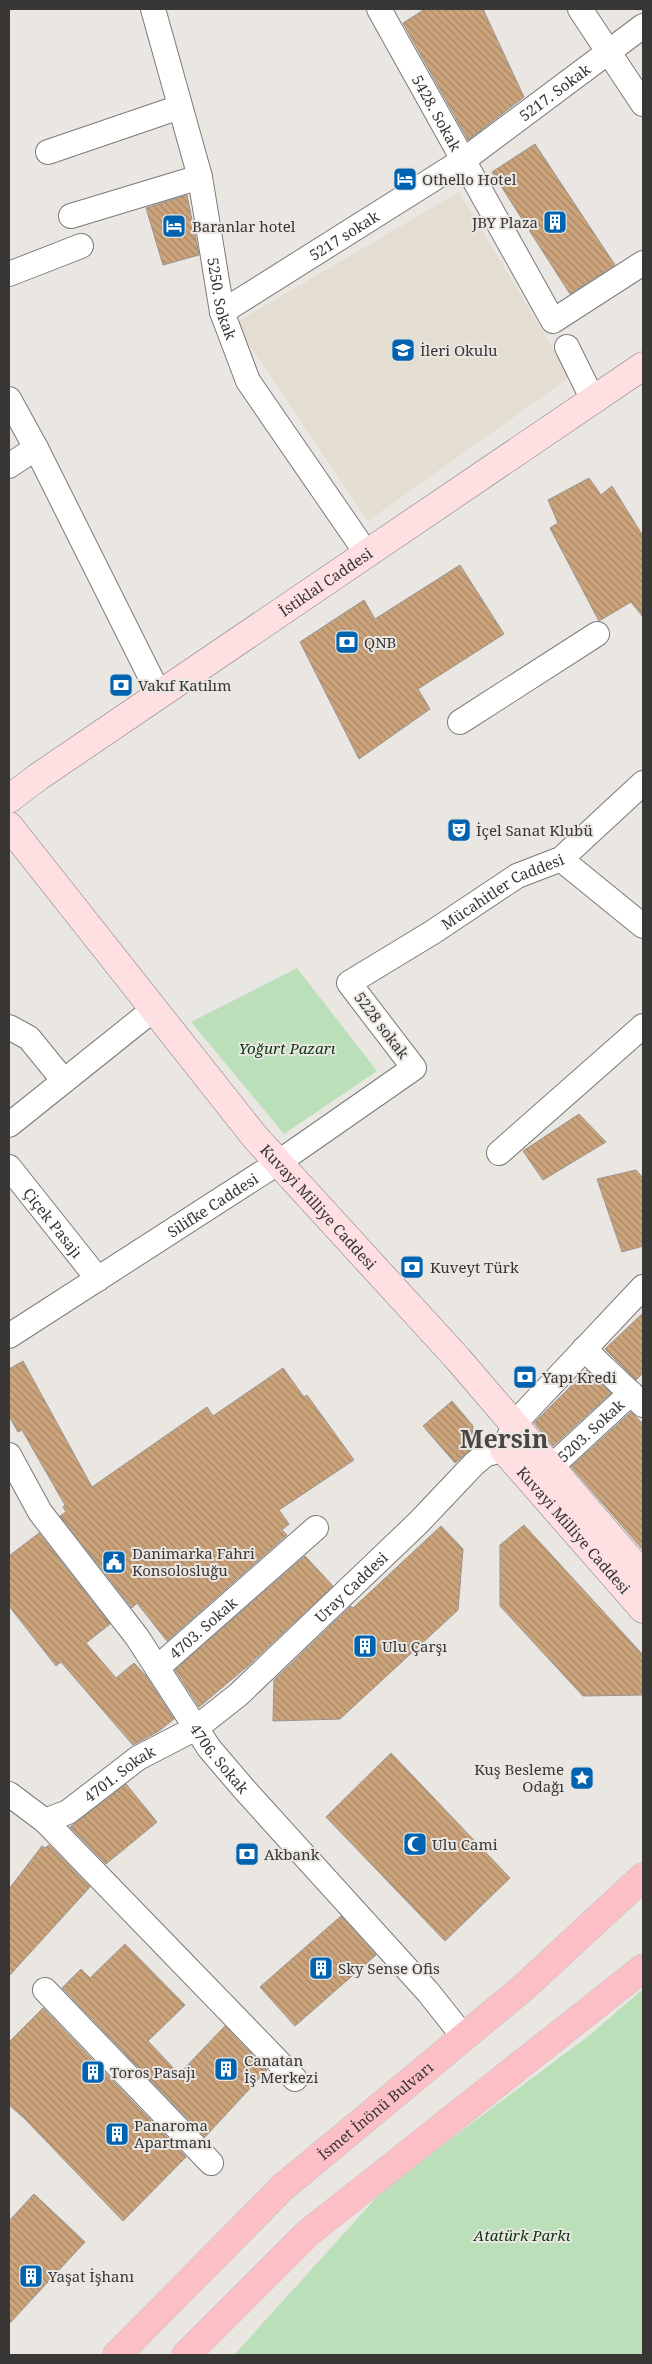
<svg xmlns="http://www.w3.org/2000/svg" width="652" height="2364" viewBox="0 0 652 2364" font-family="'Noto Serif',serif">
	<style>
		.built { fill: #e4ddd2 }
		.green { fill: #bbdfb9 }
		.building { fill: url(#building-back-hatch); stroke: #999592 }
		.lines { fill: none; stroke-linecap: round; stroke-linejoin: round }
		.street-casing { stroke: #7c7a76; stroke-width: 26 }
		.secondary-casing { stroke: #7c7a76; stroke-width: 29 }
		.primary-casing { stroke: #c3c3c3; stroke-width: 29 }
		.street { stroke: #fff; stroke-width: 24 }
		.secondary { stroke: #fedfe2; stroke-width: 28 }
		.primary { stroke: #fdbfc6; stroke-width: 28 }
		.labels { text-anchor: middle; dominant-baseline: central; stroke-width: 4; stroke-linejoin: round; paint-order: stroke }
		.street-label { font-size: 15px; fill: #383736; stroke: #eae7e3 }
		.poi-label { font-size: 15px; fill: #383736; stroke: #eae7e3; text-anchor: start }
		.park-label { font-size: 15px; font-style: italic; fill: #0a340b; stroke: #eae7e3 }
		.town-label { font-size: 25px; font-weight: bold; fill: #484642; stroke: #eae7e3 }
	</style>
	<defs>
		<pattern id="building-back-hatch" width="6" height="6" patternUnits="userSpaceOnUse" patternTransform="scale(1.25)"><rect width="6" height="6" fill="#cca47b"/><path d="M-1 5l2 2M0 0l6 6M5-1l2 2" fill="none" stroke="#a78666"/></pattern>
	</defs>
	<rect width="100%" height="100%" fill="#eae7e3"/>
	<!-- built -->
	<polygon class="built" points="459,192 570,377 368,521 235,323"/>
	<!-- green -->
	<g class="green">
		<polygon points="297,968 377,1071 284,1134 191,1022"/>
		<polygon points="643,1989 643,2355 234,2355 384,2189 591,2034"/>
	</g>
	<!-- building -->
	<g class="building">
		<polygon points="425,9 483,9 524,97 468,140 403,23"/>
		<polygon points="535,144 615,265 570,294 492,172"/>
		<polygon points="187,195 199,255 163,265 146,208"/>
		<polygon points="589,478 601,495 612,486 643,536 643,617 631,602 599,621 550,528 558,523 548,500"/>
		<polygon points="460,565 504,634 418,689 430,709 359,759 300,642 364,600 375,619"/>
		<polygon points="579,1114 606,1142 543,1180 523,1151"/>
		<polygon points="636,1170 643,1178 643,1246 622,1252 597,1179"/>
		<polygon points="643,1313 643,1373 636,1380 605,1349"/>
		<polygon points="23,1361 92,1487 207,1407 213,1416 283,1368 304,1397 307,1395 354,1460 279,1510 289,1524 282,1530 287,1535 167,1641 137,1603 132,1608 60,1516 66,1512 63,1507 65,1505 22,1430 18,1432 9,1416 9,1369"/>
		<polygon points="587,1370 611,1393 553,1446 534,1423"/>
		<polygon points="452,1401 473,1426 471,1449 455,1463 423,1426"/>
		<polygon points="631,1412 643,1424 643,1550 571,1467"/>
		<polygon points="524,1525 643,1655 643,1695 583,1696 500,1606 500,1545"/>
		<polygon points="441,1526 463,1549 458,1610 340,1719 273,1721 274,1680 351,1606 353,1608"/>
		<polygon points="39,1533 110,1624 86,1643 116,1678 134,1663 146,1676 174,1719 159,1731 133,1745 61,1662 56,1666 9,1606 9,1556"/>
		<polygon points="305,1556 333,1586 249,1665 199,1707 175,1670"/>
		<polygon points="391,1753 510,1878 445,1941 326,1817"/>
		<polygon points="126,1784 157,1822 106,1864 70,1827"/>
		<polygon points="49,1845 90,1887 9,1976 9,1889 42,1846 45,1848"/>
		<polygon points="341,1916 376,1955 295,2026 260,1987"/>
		<polygon points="125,1944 185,2005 148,2041 179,2074 225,2026 267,2070 205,2137 62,1988 81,1969 90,1978"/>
		<polygon points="43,2008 186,2157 123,2221 24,2118 9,2105 9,2042"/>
		<polygon points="34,2194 85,2242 9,2324 9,2221"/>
	</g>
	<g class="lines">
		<!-- street casing -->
		<g class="street-casing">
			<g id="street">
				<path id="s1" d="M 153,9 L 200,177 L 222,312 L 248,381 L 367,554"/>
				<path id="s2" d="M 379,9 L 553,321 L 643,263"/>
				<polyline points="580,9 643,104"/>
				<polyline points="48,152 180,107"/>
				<polyline points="71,216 200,177"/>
				<polyline points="9,274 81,246"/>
				<path id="s3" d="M 222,312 L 465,159 L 643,26"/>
				<polyline points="567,347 593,400"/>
				<polyline points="9,399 36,448 159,694"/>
				<polyline points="9,466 36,448"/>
				<polyline points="460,722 597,634"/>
				<polyline points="563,858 568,865 643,926"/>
				<polyline points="9,1027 29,1038 64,1081"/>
				<polyline points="9,1125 154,1009"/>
				<polyline points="499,1153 643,1026"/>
				<path id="s4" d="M 9,1167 L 98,1279"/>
				<path id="s5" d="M 9,1336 L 279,1162 L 414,1068 L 349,983 L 433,932 L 517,876 L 561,859 L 643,783"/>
				<polyline points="584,1349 643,1405"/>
				<path id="s6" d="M 9,1455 L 40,1512 L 137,1637 L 209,1748 L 244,1789 L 428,1992 L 463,2036"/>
				<path id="s7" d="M 551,1467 L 631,1393"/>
				<path id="s8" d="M 157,1668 L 316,1528"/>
				<polyline points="9,1794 45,1821 295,2079"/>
				<path id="s9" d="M 45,1821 L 68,1812 L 138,1758 L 196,1728 L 238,1695 L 419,1522 L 474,1464 L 486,1454 L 504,1450 L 514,1424 L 643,1287"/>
				<polyline points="45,1990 211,2163"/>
			</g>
		</g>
		<!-- secondary casing -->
		<g class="secondary-casing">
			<g id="secondary">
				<path id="s10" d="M 9,799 L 38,777 L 643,366"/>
				<path id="s11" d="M 9,826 L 255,1137 L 458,1359 L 643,1575"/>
				<path id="s12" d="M 504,1450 L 643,1609"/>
			</g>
		</g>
		<!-- primary casing -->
		<g class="primary-casing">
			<g id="primary">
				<path id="s13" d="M 117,2355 L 283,2187 L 523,1988 L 643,1877"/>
				<polyline points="186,2355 308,2233 643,1968"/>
			</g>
		</g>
		<!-- street -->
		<use href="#street" class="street"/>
		<!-- secondary -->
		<use href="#secondary" class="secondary"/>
		<!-- primary -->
		<use href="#primary" class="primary"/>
	</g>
	<!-- icons -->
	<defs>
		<g id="hotel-square" transform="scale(1.25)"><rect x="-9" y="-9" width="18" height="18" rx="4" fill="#0063b0" stroke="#eae7e3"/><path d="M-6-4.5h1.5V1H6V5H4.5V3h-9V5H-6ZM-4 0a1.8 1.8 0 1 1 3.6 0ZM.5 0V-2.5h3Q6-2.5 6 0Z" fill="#fff"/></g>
		<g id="building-square" transform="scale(1.25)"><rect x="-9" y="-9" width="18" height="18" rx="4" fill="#0063b0" stroke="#eae7e3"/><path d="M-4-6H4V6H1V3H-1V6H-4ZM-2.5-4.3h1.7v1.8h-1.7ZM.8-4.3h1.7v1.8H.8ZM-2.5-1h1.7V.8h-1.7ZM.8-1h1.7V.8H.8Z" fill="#fff"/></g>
		<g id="school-square" transform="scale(1.25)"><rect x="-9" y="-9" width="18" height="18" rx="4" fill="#0063b0" stroke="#eae7e3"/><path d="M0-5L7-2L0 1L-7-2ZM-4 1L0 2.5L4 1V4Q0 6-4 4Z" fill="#fff"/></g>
		<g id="bank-square" transform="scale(1.25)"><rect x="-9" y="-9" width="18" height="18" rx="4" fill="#0063b0" stroke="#eae7e3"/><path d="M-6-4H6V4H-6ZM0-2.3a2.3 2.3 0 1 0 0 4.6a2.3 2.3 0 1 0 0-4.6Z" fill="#fff"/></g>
		<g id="theatre-square" transform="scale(1.25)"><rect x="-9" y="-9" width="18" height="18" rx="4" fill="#0063b0" stroke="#eae7e3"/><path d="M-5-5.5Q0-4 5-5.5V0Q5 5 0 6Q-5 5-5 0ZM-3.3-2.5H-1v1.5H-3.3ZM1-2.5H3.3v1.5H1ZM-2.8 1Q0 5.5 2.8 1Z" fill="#fff"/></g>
		<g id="civic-square" transform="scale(1.25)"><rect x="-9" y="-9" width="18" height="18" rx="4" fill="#0063b0" stroke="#eae7e3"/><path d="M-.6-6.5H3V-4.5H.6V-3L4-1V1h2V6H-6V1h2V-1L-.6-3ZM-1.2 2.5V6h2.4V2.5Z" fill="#fff"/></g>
		<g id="sight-square" transform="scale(1.25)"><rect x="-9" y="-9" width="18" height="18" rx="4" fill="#0063b0" stroke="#eae7e3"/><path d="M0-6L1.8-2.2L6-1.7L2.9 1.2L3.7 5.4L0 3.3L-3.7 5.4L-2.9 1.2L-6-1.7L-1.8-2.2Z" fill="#fff"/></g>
		<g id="mosque-square" transform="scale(1.25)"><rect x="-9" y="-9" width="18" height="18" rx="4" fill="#0063b0" stroke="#eae7e3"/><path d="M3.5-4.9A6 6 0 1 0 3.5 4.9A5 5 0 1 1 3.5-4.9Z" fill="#fff"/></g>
	</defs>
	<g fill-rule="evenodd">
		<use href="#hotel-square" x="405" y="179"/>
		<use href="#building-square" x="555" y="222"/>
		<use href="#hotel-square" x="174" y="226"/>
		<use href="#school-square" x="403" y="350"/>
		<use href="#bank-square" x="347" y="642"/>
		<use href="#bank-square" x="121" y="685"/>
		<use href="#theatre-square" x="459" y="830"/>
		<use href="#bank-square" x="412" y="1267"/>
		<use href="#bank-square" x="525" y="1377"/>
		<use href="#civic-square" x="114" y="1562"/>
		<use href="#building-square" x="365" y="1646"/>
		<use href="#sight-square" x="582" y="1778"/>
		<use href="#mosque-square" x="415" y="1844"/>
		<use href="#bank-square" x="247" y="1854"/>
		<use href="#building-square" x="321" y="1968"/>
		<use href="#building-square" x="226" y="2069"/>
		<use href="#building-square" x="93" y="2072"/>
		<use href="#building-square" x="117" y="2134"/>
		<use href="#building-square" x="31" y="2276"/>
	</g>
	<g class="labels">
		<!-- street labels -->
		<g class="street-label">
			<text stroke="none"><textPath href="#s3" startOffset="399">5217. Sokak</textPath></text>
			<text stroke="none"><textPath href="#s2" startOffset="119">5428. Sokak</textPath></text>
			<text stroke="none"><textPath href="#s3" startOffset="144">5217 sokak</textPath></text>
			<text stroke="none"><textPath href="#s1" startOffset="298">5250. Sokak</textPath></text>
			<text stroke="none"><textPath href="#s10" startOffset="384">İstiklal Caddesi</textPath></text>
			<text stroke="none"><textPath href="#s5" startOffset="772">Mücahitler Caddesi</textPath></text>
			<text transform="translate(382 1025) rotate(53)">5228 sokak</text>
			<text stroke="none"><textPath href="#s5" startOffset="242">Silifke Caddesi</textPath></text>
			<text stroke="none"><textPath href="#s11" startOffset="491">Kuvayi Milliye Caddesi</textPath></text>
			<text stroke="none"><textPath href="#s4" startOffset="71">Çiçek Pasajı</textPath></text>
			<text stroke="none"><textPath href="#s7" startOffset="54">5203. Sokak</textPath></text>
			<text stroke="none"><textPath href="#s12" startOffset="106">Kuvayi Milliye Caddesi</textPath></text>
			<text stroke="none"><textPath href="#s9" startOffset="388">Uray Caddesi</textPath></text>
			<text stroke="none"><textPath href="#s8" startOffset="61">4703. Sokak</textPath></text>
			<text stroke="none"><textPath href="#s6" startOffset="370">4706. Sokak</textPath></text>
			<text stroke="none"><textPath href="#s9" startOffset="89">4701. Sokak</textPath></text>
			<text stroke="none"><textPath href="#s13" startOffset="356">İsmet İnönü Bulvarı</textPath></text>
		</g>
		<!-- poi labels -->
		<g class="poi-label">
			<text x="422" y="179">Othello Hotel</text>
			<text x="538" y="222" text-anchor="end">JBY Plaza</text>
			<text x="192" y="226">Baranlar hotel</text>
			<text x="420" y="350">İleri Okulu</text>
			<text x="364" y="642">QNB</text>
			<text x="138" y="685">Vakıf Katılım</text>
			<text x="476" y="830">İçel Sanat Klubü</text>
			<text x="430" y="1267">Kuveyt Türk</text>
			<text x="542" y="1377">Yapı Kredi</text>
			<text x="132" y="1553">Danimarka Fahri<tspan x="132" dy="17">Konsolosluğu</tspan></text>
			<text x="382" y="1646">Ulu Çarşı</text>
			<text x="564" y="1769" text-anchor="end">Kuş Besleme<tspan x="564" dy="17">Odağı</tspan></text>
			<text x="432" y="1844">Ulu Cami</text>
			<text x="264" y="1854">Akbank</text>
			<text x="338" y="1968">Sky Sense Ofis</text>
			<text x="244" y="2060">Canatan<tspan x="244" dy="17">İş Merkezi</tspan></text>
			<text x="110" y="2072">Toros Pasajı</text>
			<text x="134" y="2125">Panaroma<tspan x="134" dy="17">Apartmanı</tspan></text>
			<text x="48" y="2276">Yaşat İşhanı</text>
		</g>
		<!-- park labels -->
		<g class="park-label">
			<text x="287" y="1048">Yoğurt Pazarı</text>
			<text x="522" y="2235">Atatürk Parkı</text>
		</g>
		<!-- town labels -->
		<g class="town-label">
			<text x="504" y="1438">Mersin</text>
		</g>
	</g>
	<!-- border -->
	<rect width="652" height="2364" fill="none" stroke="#383736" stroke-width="20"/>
</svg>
